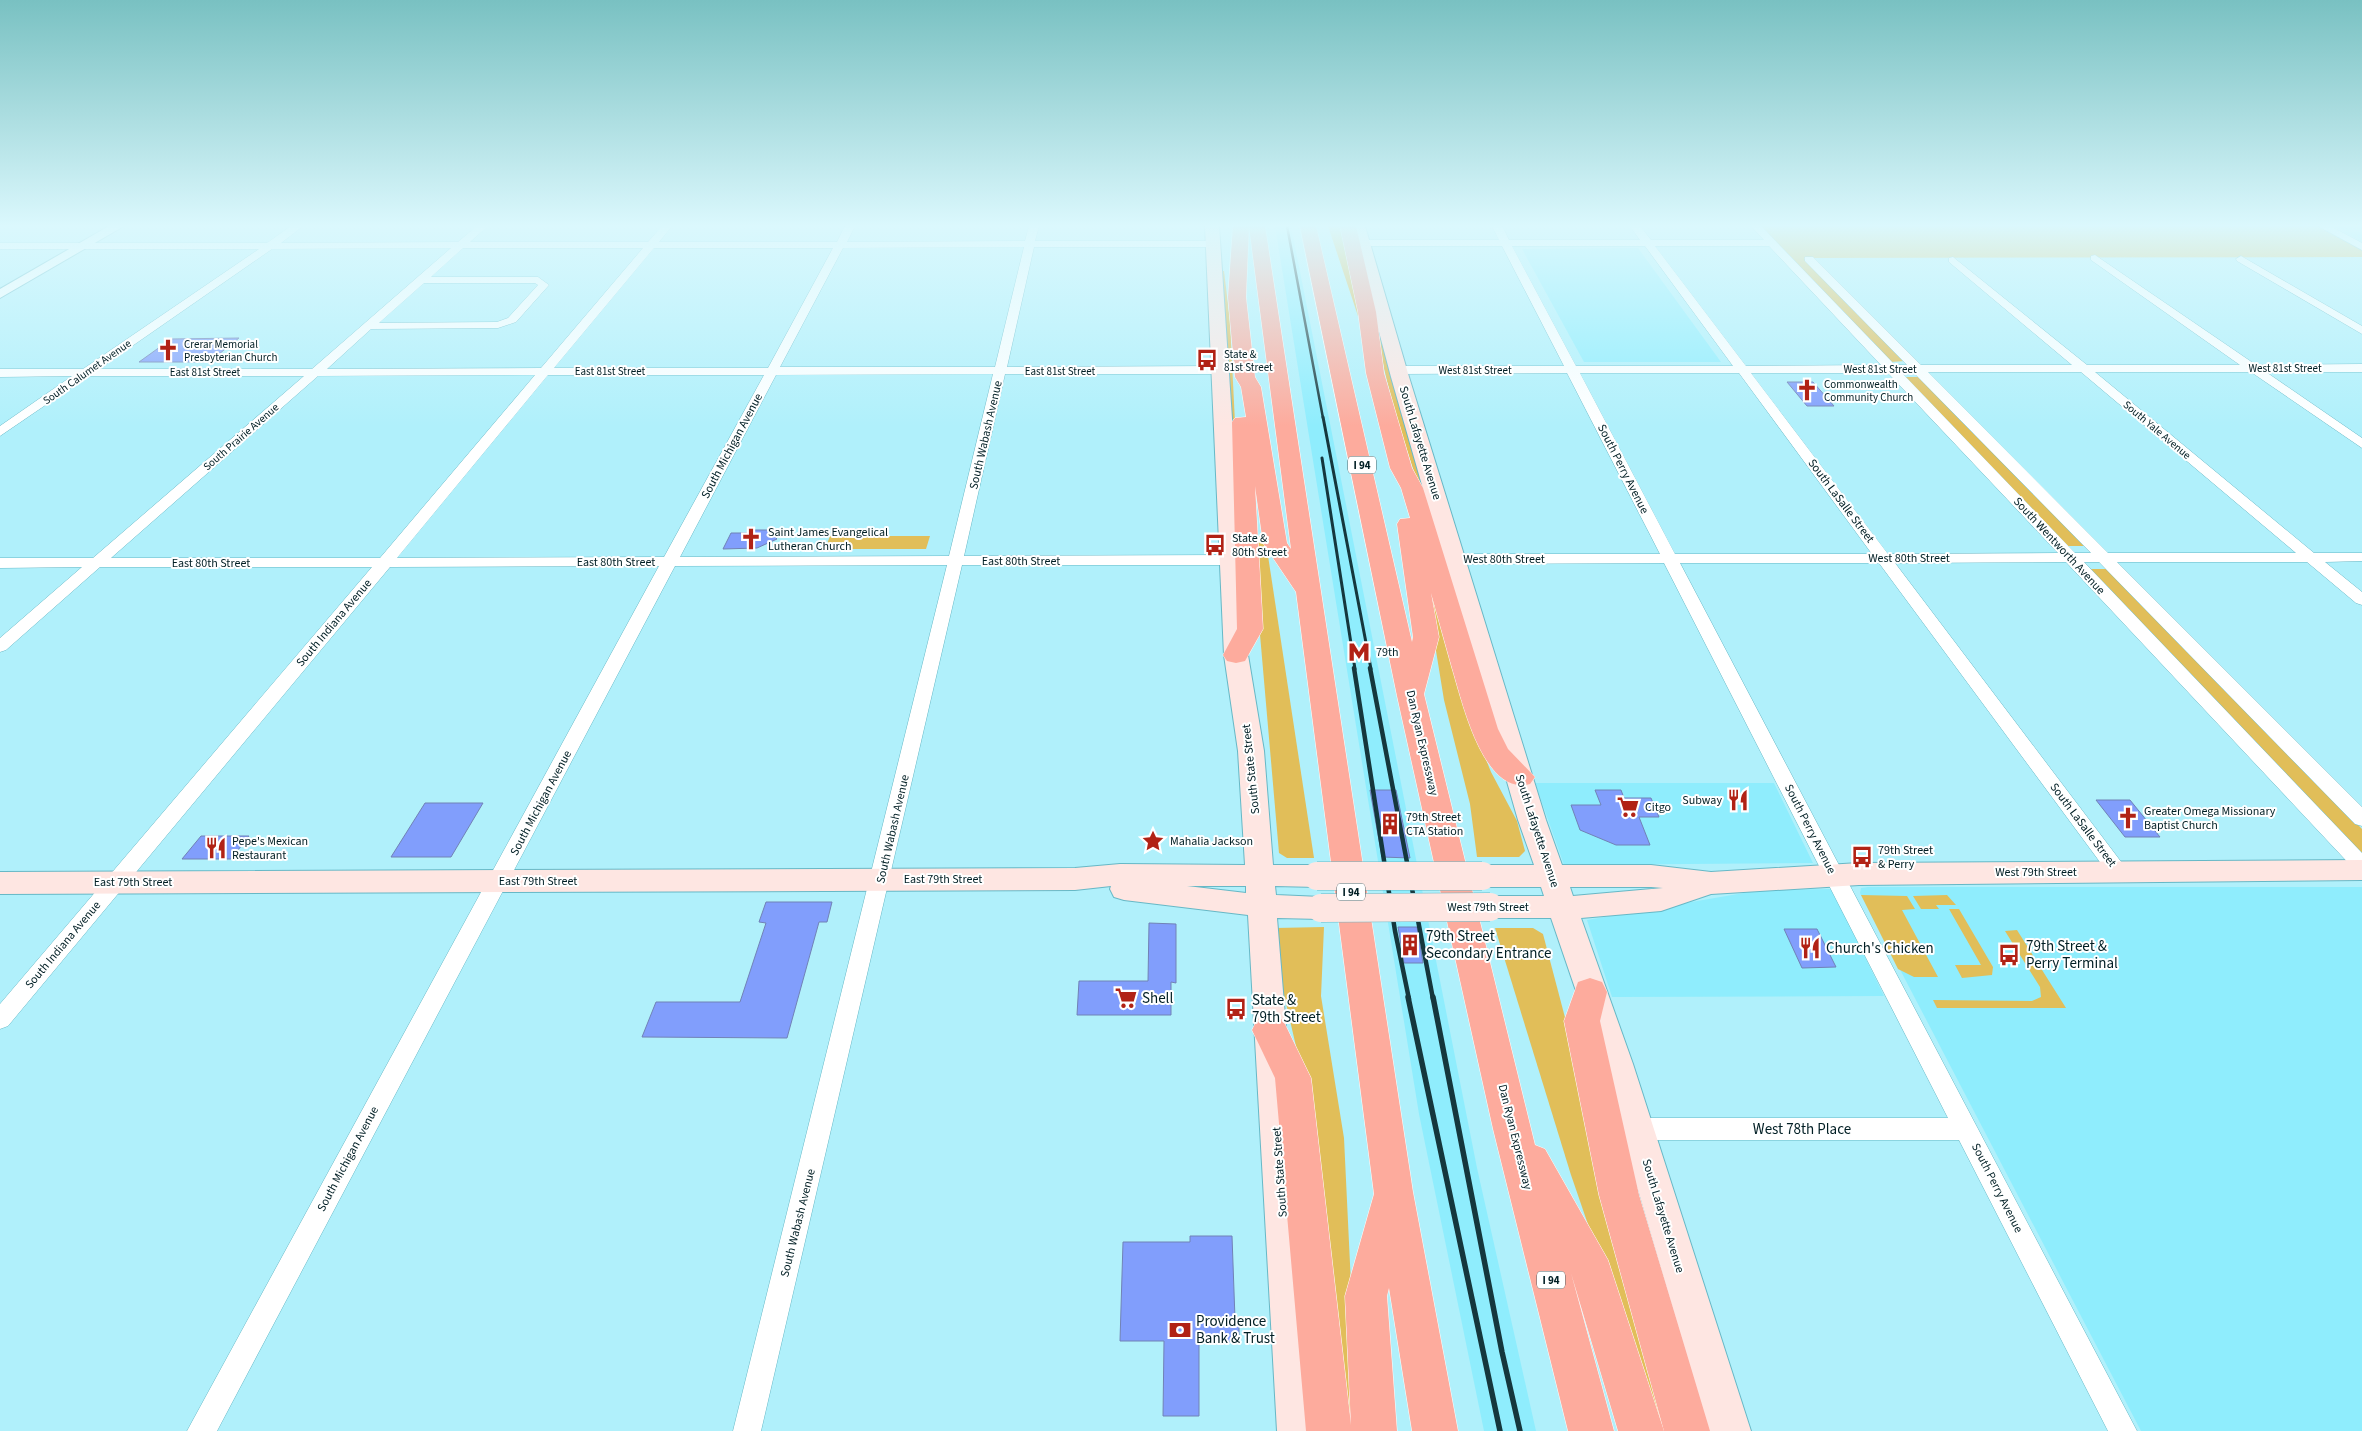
<svg xmlns="http://www.w3.org/2000/svg" width="2362" height="1431" viewBox="0 0 2362 1431" font-family="'Source Sans 3',sans-serif">
	<style>
		.built { fill: #8fedfd }
		.green { fill: #e1be59 }
		.building { fill: #819efc; stroke: #7182b6 }
		.lines { fill: none; stroke-linecap: round; stroke-linejoin: round }
		.minor-casing { stroke: #67b8c6; stroke-width: 1 }
		.tertiary-casing { stroke: #67b8c6; stroke-width: 2 }
		.secondary-casing { stroke: #67b8c6; stroke-width: 2 }
		.motorway-casing { stroke: #fff; stroke-width: 1 }
		.minor { fill: #fff; fill-rule: evenodd }
		.tertiary { fill: #fff; fill-rule: evenodd }
		.secondary { fill: #fee6e2; fill-rule: evenodd }
		.motorway { fill: #fdab9d; fill-rule: evenodd }
		.rail-far3 { stroke: #15373d; stroke-width: 2.5 }
		.rail-far2 { stroke: #15373d; stroke-width: 3 }
		.rail-far1 { stroke: #15373d; stroke-width: 4.5 }
		.rail { stroke: #15373d; stroke-width: 5.5 }
		.secondary-bridge-casing { stroke: #67b8c6; stroke-width: 29; stroke-linecap: butt }
		.secondary-bridge { stroke: #fee6e2; stroke-width: 28 }
		.labels { text-anchor: middle; dominant-baseline: central; stroke-width: 4; stroke-linejoin: round; paint-order: stroke }
		.far-poi-label { font-size: 11px; fill: #001e24; stroke: #fff; text-anchor: start }
		.far-street-label { font-size: 11px; fill: #001e24; stroke: #fff }
		.shield { fill: #fff; stroke: #4c6266; stroke-width: 1 }
		.shield-label { font-size: 11px; font-weight: bold; fill: #001e24 }
		.street-label { font-size: 12px; fill: #001e24; stroke: #fff }
		.poi-label { font-size: 12px; fill: #001e24; stroke: #fff; text-anchor: start }
		.near-poi-label { font-size: 15px; fill: #001e24; stroke: #fff; text-anchor: start }
		.near-street-label { font-size: 15px; fill: #001e24; stroke: #fff }
	</style>
	<rect width="100%" height="100%" fill="#b0f0fb"/>
	<!-- built -->
	<g class="built">
		<polygon points="1275,226 1291,226 1477,1168 1536,1431 1484,1431 1419,1114"/>
		<polygon points="2333,226 2362,226 2362,242"/>
		<polygon points="1638,248 1721,362 1584,362 1522,249"/>
		<polygon points="1535,783 1774,783 1813,863 1564,865"/>
		<polygon points="1868,887 2362,887 2362,1431 2141,1431 1860,893 1861,888"/>
		<polygon points="1832,889 1884,996 1612,997 1587,920 1761,890"/>
	</g>
	<!-- green -->
	<g class="green">
		<polygon points="1328,226 1342,226 1361,317 1358,316"/>
		<polygon points="1760,226 2319,226 2362,249 2362,257 1804,258 1905,361 1891,362"/>
		<polygon points="1222,271 1224,271 1230,321 1235,423 1232,423"/>
		<path d="M 1376,322 L 1430,513 L 1428,513 C 1407,450 1384,387 1376,322 Z"/>
		<polygon points="1905,377 1920,377 2086,546 2067,546"/>
		<polygon points="830,536 930,536 926,549 825,549"/>
		<polygon points="1265,536 1314,858 1287,858 1279,853 1259,623 1255,537"/>
		<polygon points="1418,540 1473,727 1491,772 1517,821 1525,851 1519,857 1477,857 1470,804 1444,700"/>
		<polygon points="2088,569 2109,569 2362,829 2362,852 2359,852"/>
		<polygon points="1861,895 1907,896 1915,909 1902,910 1938,977 1914,977 1898,969"/>
		<polygon points="1947,895 1956,905 1936,905 1939,909 1921,909 1913,896"/>
		<polygon points="1949,909 1959,909 1993,967 1992,975 1962,978 1955,965 1981,965"/>
		<polygon points="1324,927 1321,996 1344,1138 1358,1431 1346,1431 1310,1106 1277,965 1275,928"/>
		<polygon points="1495,928 1533,928 1543,934 1674,1431 1659,1431 1571,1175"/>
		<polygon points="2017,930 2066,1008 1937,1008 1933,1000 2032,1001 2041,997 2040,987 2005,931"/>
	</g>
	<!-- building -->
	<g class="building">
		<polygon points="239,338 209,362 139,362 171,339"/>
		<polygon points="1787,382 1813,382 1834,406 1807,406"/>
		<polygon points="755,530 768,530 777,539 757,548 723,549 731,533 753,533"/>
		<polygon points="1370,790 1396,790 1410,858 1382,857"/>
		<polygon points="1595,790 1621,790 1624,798 1651,798 1659,817 1639,817 1650,845 1616,845 1580,830 1571,805 1601,805"/>
		<polygon points="2096,800 2130,800 2160,837 2125,837"/>
		<polygon points="425,803 483,803 451,857 391,857"/>
		<polygon points="201,836 249,836 231,859 182,859"/>
		<polygon points="766,902 832,902 827,922 819,922 787,1038 642,1037 656,1002 740,1002 766,923 759,922"/>
		<polygon points="1149,923 1176,924 1176,983 1171,982 1171,1015 1077,1015 1079,981 1148,981"/>
		<polygon points="1398,927 1417,927 1423,963 1404,963"/>
		<polygon points="1784,929 1817,929 1836,967 1802,968"/>
		<polygon points="1190,1236 1232,1236 1235,1319 1239,1319 1239,1342 1199,1342 1199,1416 1163,1416 1164,1341 1120,1341 1123,1242 1190,1242"/>
	</g>
	<g class="lines">
		<!-- minor casing -->
		<g class="minor-casing">
			<g id="minor">
				<path d="M 291,226 L 303,226 L 281,243 L 458,242 L 477,226 L 488,226 L 470,242 L 648,242 L 662,226 L 672,226 L 659,242 L 837,242 L 845,226 L 855,226 L 847,242 L 1025,241 L 1029,226 L 1039,226 L 1035,241 L 1213,241 L 1218,244 L 1213,247 L 1034,247 L 1007,367 L 1219,366 L 1225,370 L 1219,374 L 1005,374 L 964,556 L 1231,555 L 1239,560 L 1231,565 L 962,565 L 761,1431 L 733,1431 L 947,565 L 675,566 L 217,1431 L 187,1431 L 659,566 L 390,567 L 8,1026 L 0,1029 L 0,1004 L 372,567 L 100,567 L 6,650 L 0,652 L 0,638 L 82,567 L 0,568 L 0,558 L 93,558 L 304,376 L 88,376 L 0,436 L 0,426 L 72,376 L 0,377 L 0,369 L 83,369 L 259,249 L 0,249 L 0,243 L 267,243 ZM 1024,247 L 995,367 L 780,367 L 843,248 ZM 451,248 L 312,369 L 99,369 L 272,249 ZM 463,248 L 643,248 L 541,368 L 327,369 L 371,329 L 498,328 L 516,322 L 549,285 L 538,277 L 431,277 ZM 654,248 L 833,248 L 768,368 L 554,368 ZM 424,283 L 535,283 L 538,285 L 508,318 L 497,322 L 379,323 ZM 993,374 L 949,556 L 680,557 L 776,375 ZM 535,375 L 380,558 L 111,558 L 318,376 ZM 548,375 L 764,375 L 664,557 L 397,558 Z"/>
				<path d="M 1492,226 L 1502,226 L 1509,240 L 1640,240 L 1630,226 L 1640,226 L 1651,240 L 1764,240 L 1751,226 L 1761,226 L 1895,365 L 1907,365 L 1805,261 L 1805,257 L 1813,257 L 1921,365 L 2072,365 L 1949,262 L 1949,258 L 1953,257 L 2087,365 L 2240,365 L 2091,260 L 2091,256 L 2095,255 L 2256,365 L 2362,364 L 2362,372 L 2266,372 L 2362,438 L 2362,448 L 2251,372 L 2095,372 L 2314,553 L 2362,553 L 2362,561 L 2325,562 L 2362,592 L 2362,605 L 2356,603 L 2307,562 L 2117,562 L 2362,807 L 2362,826 L 2355,824 L 2099,562 L 2084,562 L 2362,853 L 2362,872 L 2355,870 L 2066,562 L 1895,563 L 2125,867 L 2128,872 L 2125,877 L 2118,879 L 2111,877 L 1879,563 L 1680,563 L 2137,1431 L 2108,1431 L 1959,1140 L 1637,1140 L 1628,1137 L 1625,1129 L 1628,1121 L 1637,1118 L 1948,1118 L 1664,563 L 1455,564 L 1447,559 L 1455,554 L 1660,554 L 1567,373 L 1398,374 L 1392,370 L 1398,366 L 1564,366 L 1502,246 L 1363,246 L 1358,243 L 1363,240 L 1499,240 ZM 1512,246 L 1645,246 L 1733,366 L 1576,366 ZM 1655,246 L 1769,246 L 1881,365 L 1746,366 ZM 1928,372 L 2081,372 L 2296,553 L 2108,553 ZM 1580,373 L 1739,373 L 1872,554 L 1675,554 ZM 1751,373 L 1888,373 L 2058,553 L 1888,554 ZM 1902,373 L 1914,373 L 2091,553 L 2075,553 Z"/>
				<polygon points="2318,226 2330,226 2362,243 2362,250"/>
				<polygon points="2241,256 2362,326 2362,334 2237,261 2236,259"/>
			</g>
		</g>
		<!-- tertiary casing -->
		<g class="tertiary-casing">
			<polygon id="tertiary" points="109,226 124,226 0,298 0,289"/>
		</g>
		<!-- secondary casing -->
		<g class="secondary-casing">
			<g id="secondary">
				<path d="M 1205,226 L 1219,226 L 1248,655 L 1264,751 L 1273,865 L 1317,865 L 1327,869 L 1331,876 L 1327,883 L 1317,887 L 1275,886 L 1276,895 L 1321,897 L 1331,900 L 1336,908 L 1331,916 L 1321,919 L 1277,918 L 1319,1431 L 1277,1431 L 1248,915 L 1124,900 L 1114,897 L 1110,889 L 1111,886 L 1075,890 L 0,894 L 0,872 L 1075,868 L 1120,864 L 1245,865 L 1238,751 L 1224,655 ZM 1187,886 L 1246,886 L 1246,893 Z"/>
				<path d="M 1351,226 L 1365,226 L 1409,377 L 1546,820 L 1562,865 L 1651,865 L 1711,872 L 1859,863 L 2362,860 L 2362,880 L 1859,885 L 1711,894 L 1661,911 L 1581,918 L 1633,1064 L 1751,1431 L 1709,1431 L 1601,1064 L 1551,918 L 1490,918 L 1480,915 L 1475,907 L 1480,899 L 1490,896 L 1544,896 L 1541,887 L 1482,887 L 1472,883 L 1468,876 L 1472,869 L 1482,865 L 1534,865 L 1518,820 L 1391,377 ZM 1570,887 L 1651,887 L 1663,888 L 1573,896 Z"/>
			</g>
		</g>
		<!-- motorway casing -->
		<g class="motorway-casing">
			<g id="motorway">
				<polygon points="1233,226 1249,226 1246,297 1255,377 1261,387 1287,543 1291,549 1249,226 1265,226 1413,1192 1458,1431 1412,1431 1389,1288 1387,1296 1397,1431 1306,1431 1275,1078 1252,1030 1257,1020 1270,1015 1283,1020 1311,1078 1351,1425 1345,1296 1374,1194 1296,592 1263,543 1255,486 1263,629 1245,661 1236,663 1227,661 1223,655 1237,629 1232,422 1235,418 1246,417 1241,387 1235,377 1228,297"/>
				<path d="M 1300,226 L 1316,226 L 1412,642 L 1413,637 L 1397,524 L 1400,519 L 1410,518 L 1401,488 L 1390,468 L 1366,373 L 1358,312 L 1340,226 L 1356,226 L 1376,312 L 1384,373 L 1412,468 L 1423,488 L 1498,729 L 1508,749 L 1535,777 L 1530,784 C 1483,797 1462,700 1452,668 C 1445,643 1438,618 1431,593 L 1439,637 L 1424,694 L 1535,1145 L 1545,1149 L 1608,1260 L 1664,1431 L 1618,1431 L 1571,1273 L 1614,1431 L 1568,1431 L 1493,1129 L 1397,696 Z"/>
				<polygon points="1590,978 1602,982 1607,992 1600,1021 1639,1195 1710,1431 1664,1431 1599,1195 1564,1021 1578,982"/>
			</g>
		</g>
		<!-- minor -->
		<use href="#minor" class="minor"/>
		<!-- tertiary -->
		<use href="#tertiary" class="tertiary"/>
		<!-- secondary -->
		<use href="#secondary" class="secondary"/>
		<!-- motorway -->
		<use href="#motorway" class="motorway"/>
		<!-- rail-far3 -->
		<polyline class="rail-far3" points="1287,226 1323,418"/>
		<!-- rail-far2 -->
		<g class="rail-far2">
			<polyline points="1323,417 1371,669"/>
			<polyline points="1322,458 1355,669"/>
		</g>
		<!-- rail-far1 -->
		<g class="rail-far1">
			<polyline points="1354,668 1395,931 1409,999"/>
			<polyline points="1370,668 1433,999"/>
		</g>
		<!-- rail -->
		<g class="rail">
			<polyline points="1408,997 1500,1431"/>
			<polyline points="1433,997 1502,1352 1520,1431"/>
		</g>
		<!-- secondary-bridge casing -->
		<g class="secondary-bridge-casing">
			<g id="secondary-bridge">
				<polyline points="1317,876 1482,876"/>
				<polyline points="1321,908 1490,907"/>
			</g>
		</g>
		<!-- secondary-bridge -->
		<use href="#secondary-bridge" class="secondary-bridge"/>
	</g>
	<!-- sky -->
	<linearGradient id="sky" x2="0" y2="1"><stop stop-color="#79c1c2"/><stop offset="0.53" stop-color="#dbf8fd"/><stop offset="1" stop-color="#dbf8fd" stop-opacity="0"/></linearGradient>
	<rect width="2362" height="426" fill="url(#sky)"/>
	<!-- icons -->
	<defs>
		<g id="church-bare" transform="scale(1.725)"><path d="M-1.2-6h2.4v3.5h3.3v2.4h-3.3V6h-2.4V-.1h-3.3v-2.4h3.3Z" fill="#b12215" stroke="#fff" stroke-width="2.5" paint-order="stroke"/></g>
		<g id="bus-bare" transform="scale(1.725)"><path d="M-5-6H5V4H4V6H2V4H-2V6H-4V4H-5ZM-3.5-4V0h7V-4ZM-3.5 1.2v1.5H-2V1.2ZM2 1.2v1.5H3.5V1.2Z" fill="#b12215" stroke="#fff" stroke-width="2.5" paint-order="stroke"/></g>
		<g id="metro-bare" transform="scale(1.725)"><path d="M-5.5 5V-5H-3L0 0L3-5H5.5V5H3V-.5L0 4L-3-.5V5Z" fill="#b12215" stroke="#fff" stroke-width="2.5" paint-order="stroke"/></g>
		<g id="restaurant-bare" transform="scale(1.725)"><path d="M-5-6h1v4h1v-4h1v4h1v-4h1v5L-1.5 .5V6h-2V.5L-5-1ZM5-6V6H3V1.5H1.5Q1.5-4 5-6Z" fill="#b12215" stroke="#fff" stroke-width="2.5" paint-order="stroke"/></g>
		<g id="supermarket-bare" transform="scale(1.725)"><path d="M-6-5.5h2.5l.6 2H6L4.5 2H-2.5L-4.4-4H-6ZM-1.5 3.2a1.3 1.3 0 1 0 .1 0ZM3 3.2a1.3 1.3 0 1 0 .1 0Z" fill="#b12215" stroke="#fff" stroke-width="2.5" paint-order="stroke"/></g>
		<g id="building-bare" transform="scale(1.725)"><path d="M-4-6H4V6H1V3H-1V6H-4ZM-2.5-4.3h1.7v1.8h-1.7ZM.8-4.3h1.7v1.8H.8ZM-2.5-1h1.7V.8h-1.7ZM.8-1h1.7V.8H.8Z" fill="#b12215" stroke="#fff" stroke-width="2.5" paint-order="stroke"/></g>
		<g id="sight-bare" transform="scale(1.725)"><path d="M0-6L1.8-2.2L6-1.7L2.9 1.2L3.7 5.4L0 3.3L-3.7 5.4L-2.9 1.2L-6-1.7L-1.8-2.2Z" fill="#b12215" stroke="#fff" stroke-width="2.5" paint-order="stroke"/></g>
		<g id="bank-bare" transform="scale(1.725)"><path d="M-6-4H6V4H-6ZM0-2.3a2.3 2.3 0 1 0 0 4.6a2.3 2.3 0 1 0 0-4.6Z" fill="#b12215" stroke="#fff" stroke-width="2.5" paint-order="stroke"/></g>
	</defs>
	<g fill-rule="evenodd">
		<use href="#church-bare" x="168" y="350"/>
		<use href="#bus-bare" x="1207" y="360"/>
		<use href="#church-bare" x="1807" y="390"/>
		<use href="#church-bare" x="751" y="539"/>
		<use href="#bus-bare" x="1215" y="545"/>
		<use href="#metro-bare" x="1359" y="652"/>
		<use href="#restaurant-bare" x="1738" y="800"/>
		<use href="#supermarket-bare" x="1628" y="807"/>
		<use href="#church-bare" x="2128" y="818"/>
		<use href="#building-bare" x="1390" y="824"/>
		<use href="#sight-bare" x="1153" y="841"/>
		<use href="#restaurant-bare" x="216" y="848"/>
		<use href="#bus-bare" x="1862" y="857"/>
		<use href="#building-bare" x="1410" y="945"/>
		<use href="#restaurant-bare" x="1810" y="948"/>
		<use href="#bus-bare" x="2009" y="955"/>
		<use href="#supermarket-bare" x="1126" y="998"/>
		<use href="#bus-bare" x="1236" y="1009"/>
		<use href="#bank-bare" x="1180" y="1330"/>
	</g>
	<g class="labels">
		<!-- far-poi labels -->
		<g class="far-poi-label">
			<text x="184" y="344">Crerar Memorial<tspan x="184" dy="13">Presbyterian Church</tspan></text>
			<text x="1224" y="354">State &amp;<tspan x="1224" dy="13">81st Street</tspan></text>
			<text x="1824" y="384">Commonwealth<tspan x="1824" dy="13">Community Church</tspan></text>
		</g>
		<!-- far-street labels -->
		<g class="far-street-label">
			<text x="2285" y="368">West 81st Street</text>
			<text x="1880" y="369">West 81st Street</text>
			<text x="1475" y="370">West 81st Street</text>
			<text x="610" y="371">East 81st Street</text>
			<text x="1060" y="371">East 81st Street</text>
			<text transform="translate(87 372) rotate(-35)">South Calumet Avenue</text>
			<text x="205" y="372">East 81st Street</text>
			<text transform="translate(2157 430) rotate(40)">South Yale Avenue</text>
			<text transform="translate(241 437) rotate(-41)">South Prairie Avenue</text>
		</g>
		<!-- shield labels -->
		<g class="shield">
			<rect x="1348" y="456.5" width="28" height="17" rx="4"/>
			<rect x="1337" y="883.5" width="28" height="17" rx="4"/>
			<rect x="1537" y="1271.5" width="28" height="17" rx="4"/>
		</g>
		<g class="shield-label">
			<text x="1362" y="465">I 94</text>
			<text x="1351" y="892">I 94</text>
			<text x="1551" y="1280">I 94</text>
		</g>
		<!-- street labels -->
		<g class="street-label">
			<text transform="translate(986 435) rotate(-77)">South Wabash Avenue</text>
			<text transform="translate(1420 443) rotate(73)">South Lafayette Avenue</text>
			<text transform="translate(732 446) rotate(-62)">South Michigan Avenue</text>
			<text transform="translate(1623 469) rotate(63)">South Perry Avenue</text>
			<text transform="translate(1841 501) rotate(53)">South LaSalle Street</text>
			<text transform="translate(2059 546) rotate(47)">South Wentworth Avenue</text>
			<text x="1909" y="558">West 80th Street</text>
			<text x="1504" y="559">West 80th Street</text>
			<text x="1021" y="561">East 80th Street</text>
			<text x="616" y="562">East 80th Street</text>
			<text x="211" y="563">East 80th Street</text>
			<text transform="translate(334 623) rotate(-50)">South Indiana Avenue</text>
			<text transform="translate(1422 743) rotate(77)">Dan Ryan Expressway</text>
			<text transform="translate(1251 769) rotate(-96)">South State Street</text>
			<text transform="translate(541 803) rotate(-62)">South Michigan Avenue</text>
			<text transform="translate(2083 825) rotate(53)">South LaSalle Street</text>
			<text transform="translate(893 829) rotate(-77)">South Wabash Avenue</text>
			<text transform="translate(1810 829) rotate(63)">South Perry Avenue</text>
			<text transform="translate(1537 831) rotate(72)">South Lafayette Avenue</text>
			<text x="2036" y="872">West 79th Street</text>
			<text x="943" y="879">East 79th Street</text>
			<text x="538" y="881">East 79th Street</text>
			<text x="133" y="882">East 79th Street</text>
			<text x="1488" y="907">West 79th Street</text>
			<text transform="translate(63 945) rotate(-50)">South Indiana Avenue</text>
			<text transform="translate(1515 1137) rotate(76)">Dan Ryan Expressway</text>
			<text transform="translate(348 1159) rotate(-62)">South Michigan Avenue</text>
			<text transform="translate(1280 1172) rotate(-94)">South State Street</text>
			<text transform="translate(1997 1188) rotate(63)">South Perry Avenue</text>
			<text transform="translate(1663 1216) rotate(73)">South Lafayette Avenue</text>
			<text transform="translate(798 1223) rotate(-76)">South Wabash Avenue</text>
		</g>
		<!-- poi labels -->
		<g class="poi-label">
			<text x="768" y="532">Saint James Evangelical<tspan x="768" dy="14">Lutheran Church</tspan></text>
			<text x="1232" y="538">State &amp;<tspan x="1232" dy="14">80th Street</tspan></text>
			<text x="1376" y="652">79th</text>
			<text x="1722" y="800" text-anchor="end">Subway</text>
			<text x="1645" y="807">Citgo</text>
			<text x="2144" y="811">Greater Omega Missionary<tspan x="2144" dy="14">Baptist Church</tspan></text>
			<text x="1406" y="817">79th Street<tspan x="1406" dy="14">CTA Station</tspan></text>
			<text x="232" y="841">Pepe's Mexican<tspan x="232" dy="14">Restaurant</tspan></text>
			<text x="1170" y="841">Mahalia Jackson</text>
			<text x="1878" y="850">79th Street<tspan x="1878" dy="14">&amp; Perry</tspan></text>
		</g>
		<!-- near-poi labels -->
		<g class="near-poi-label">
			<text x="1426" y="936">79th Street<tspan x="1426" dy="17">Secondary Entrance</tspan></text>
			<text x="2026" y="946">79th Street &amp;<tspan x="2026" dy="17">Perry Terminal</tspan></text>
			<text x="1826" y="948">Church's Chicken</text>
			<text x="1142" y="998">Shell</text>
			<text x="1252" y="1000">State &amp;<tspan x="1252" dy="17">79th Street</tspan></text>
			<text x="1196" y="1321">Providence<tspan x="1196" dy="17">Bank &amp; Trust</tspan></text>
		</g>
		<!-- near-street labels -->
		<g class="near-street-label">
			<text x="1802" y="1129">West 78th Place</text>
		</g>
	</g>
</svg>
